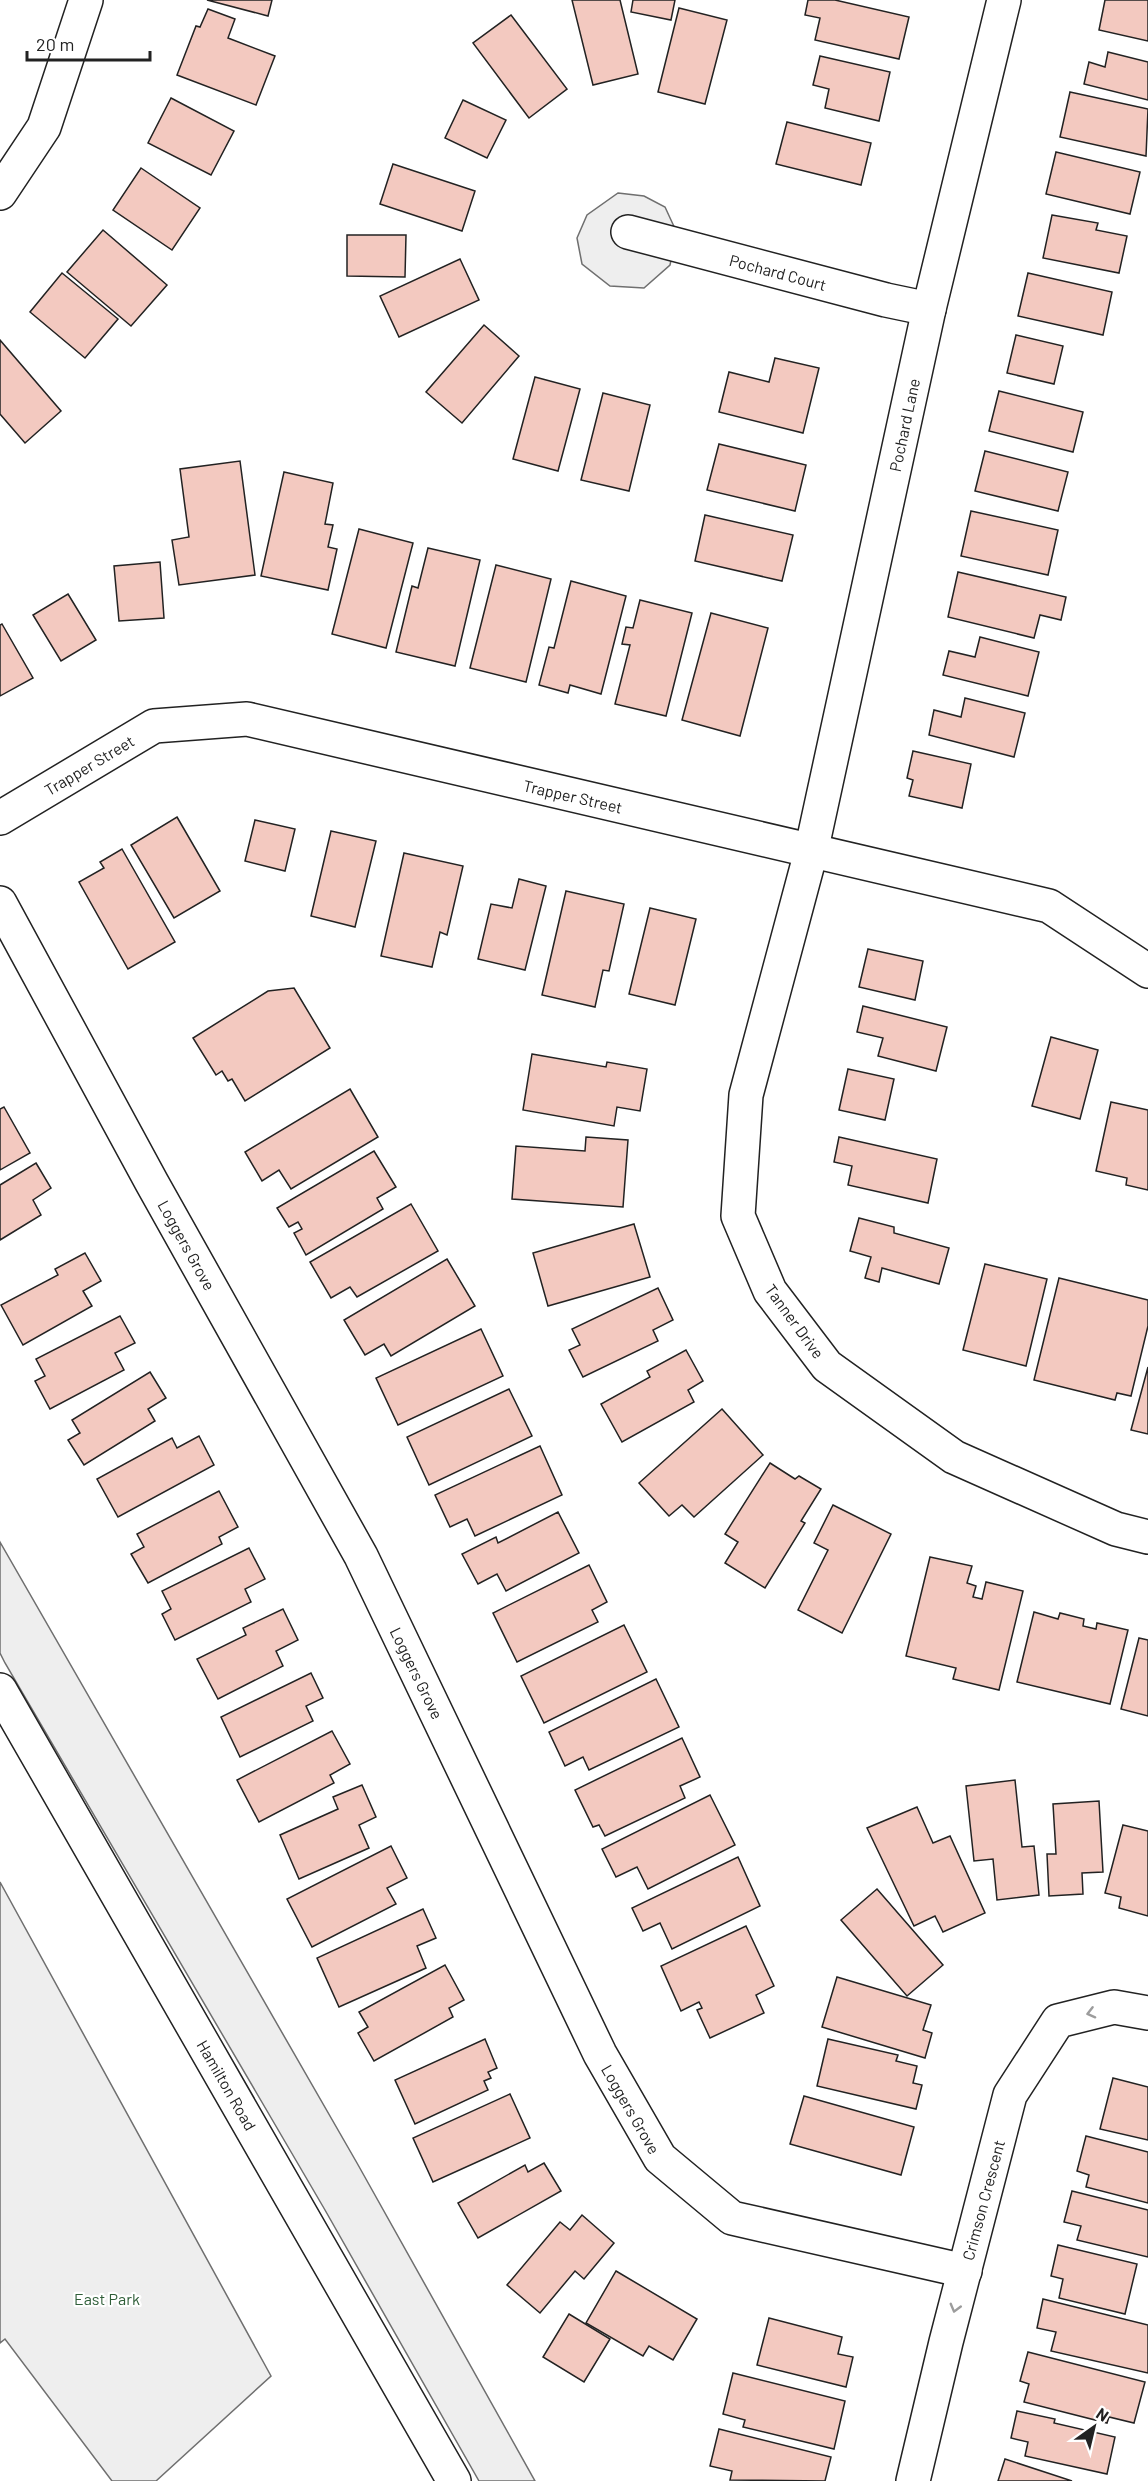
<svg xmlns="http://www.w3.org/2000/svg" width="1148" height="2481" viewBox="0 0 1148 2481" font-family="Barlow,sans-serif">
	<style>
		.green { fill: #eee; stroke: #6f6f6f; stroke-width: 1.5 }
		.building { fill: #f3c9c0; stroke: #222; stroke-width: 1.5 }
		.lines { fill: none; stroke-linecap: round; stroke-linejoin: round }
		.street-casing { stroke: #222; stroke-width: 36 }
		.secondary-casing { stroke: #222; stroke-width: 36 }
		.street { stroke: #fff; stroke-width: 33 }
		.secondary { stroke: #fff; stroke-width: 33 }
		.oneway { stroke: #9c9c9c }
		.labels { text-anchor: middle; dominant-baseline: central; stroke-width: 4.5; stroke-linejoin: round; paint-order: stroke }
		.street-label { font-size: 16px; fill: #222; stroke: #fff }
		.park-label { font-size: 16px; fill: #2f5e38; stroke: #fff }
	</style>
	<rect width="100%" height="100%" fill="#fff"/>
	<!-- green -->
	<g class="green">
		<polygon points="618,193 644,196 665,207 677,233 670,265 644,288 610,286 582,264 577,238 587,215"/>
		<polygon points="0,1542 357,2163 535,2481 479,2481 325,2210 5,1663 0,1653"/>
		<polygon points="0,1882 271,2376 156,2481 112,2481 5,2339 0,2343"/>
	</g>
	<!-- building -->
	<g class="building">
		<polygon points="207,0 272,0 268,16"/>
		<polygon points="572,0 620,0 638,74 593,85"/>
		<polygon points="633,0 675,0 671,20 631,12"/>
		<polygon points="808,0 835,0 909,17 899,59 815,40 820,18 805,15"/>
		<polygon points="1105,0 1148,0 1148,41 1099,30"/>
		<polygon points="679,8 727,20 705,104 658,92"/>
		<polygon points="208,9 235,19 228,38 275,56 256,105 177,75 196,26 200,27"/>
		<polygon points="511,15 567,89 529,118 473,43"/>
		<polygon points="1108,52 1148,62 1148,100 1084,84 1089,62 1105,67"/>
		<polygon points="820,56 890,72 879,121 825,108 829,89 813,85"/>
		<polygon points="1070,92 1148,109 1146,156 1060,137"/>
		<polygon points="171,98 234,131 211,175 148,143"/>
		<polygon points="463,100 506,120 487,158 445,138"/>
		<polygon points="787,122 871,143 861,185 776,164"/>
		<polygon points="1056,152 1140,172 1130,214 1046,194"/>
		<polygon points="393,164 475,191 462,231 380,204"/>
		<polygon points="141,168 200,208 172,250 113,210"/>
		<polygon points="1052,215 1098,223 1096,230 1127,236 1119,273 1043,258"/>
		<polygon points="103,230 167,285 131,326 67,272"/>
		<polygon points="347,235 406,235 405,277 347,276"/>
		<polygon points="460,259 479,300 399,337 380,296"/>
		<polygon points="62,273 118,319 85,358 30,312"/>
		<polygon points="1028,273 1112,292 1103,335 1018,316"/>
		<polygon points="484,325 519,356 462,423 426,392"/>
		<polygon points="1016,335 1063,346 1054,384 1007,373"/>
		<polygon points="0,340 61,411 25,443 0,414"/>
		<polygon points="775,358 819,368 803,433 719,412 729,372 769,382"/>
		<polygon points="535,377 580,389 558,471 513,459"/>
		<polygon points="999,391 1083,412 1073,452 989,431"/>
		<polygon points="603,393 650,405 629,491 581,480"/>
		<polygon points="719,444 806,465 795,511 707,490"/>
		<polygon points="985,451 1068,472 1058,511 975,491"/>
		<polygon points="240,461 255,575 179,585 172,540 189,537 180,469"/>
		<polygon points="284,472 333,483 325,524 333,525 328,547 337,549 328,590 261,576"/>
		<polygon points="971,511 1058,530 1048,575 961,556"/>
		<polygon points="705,515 793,535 782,581 695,561"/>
		<polygon points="359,529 413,543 386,648 332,634"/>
		<polygon points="428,548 480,560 455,666 396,652 412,586 418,588"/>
		<polygon points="160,562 164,618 119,621 114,566"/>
		<polygon points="496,565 551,579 526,682 470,668"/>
		<polygon points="958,572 1066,597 1061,620 1040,615 1034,638 948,617"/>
		<polygon points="571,581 626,596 601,694 570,685 568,693 539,685 549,647 554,648"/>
		<polygon points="68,594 96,640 61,661 33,615"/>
		<polygon points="640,600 692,613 666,716 615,704 630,645 622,644 626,627 633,628"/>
		<polygon points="711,613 768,628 740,736 682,720"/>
		<polygon points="2,624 33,678 0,696 0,625"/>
		<polygon points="980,637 1039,652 1028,696 943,675 949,651 975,657"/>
		<polygon points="965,698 1025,713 1014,757 929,735 934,710 961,717"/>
		<polygon points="913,751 971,764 962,808 909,796 913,780 907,778"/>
		<polygon points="177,817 220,891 174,918 131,845"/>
		<polygon points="255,820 295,829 285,871 245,861"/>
		<polygon points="331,831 376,841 355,927 311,916"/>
		<polygon points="122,849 175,942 128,969 79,882 104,868 100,862"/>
		<polygon points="404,853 463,866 447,935 440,932 432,967 381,956"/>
		<polygon points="519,879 546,886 525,970 478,959 491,904 512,908"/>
		<polygon points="566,891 624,904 609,971 603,970 595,1007 542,995"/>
		<polygon points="650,908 696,919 675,1005 629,994"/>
		<polygon points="868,949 923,961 915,1000 859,987"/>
		<polygon points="294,988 330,1048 245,1101 232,1079 228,1081 222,1071 216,1075 193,1038 268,991"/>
		<polygon points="863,1006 947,1027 936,1071 878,1056 883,1038 857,1032"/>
		<polygon points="1051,1037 1098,1050 1080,1119 1032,1106"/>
		<polygon points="532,1054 606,1067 607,1062 647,1069 640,1111 617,1107 614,1126 523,1110"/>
		<polygon points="848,1069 894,1079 885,1120 839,1110"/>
		<polygon points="350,1089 378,1137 291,1189 279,1170 262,1181 245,1152"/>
		<polygon points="1111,1102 1148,1110 1148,1190 1126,1185 1127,1178 1096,1171"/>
		<polygon points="4,1107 30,1153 0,1170 0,1109"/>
		<polygon points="586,1137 628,1140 623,1207 512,1199 516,1146 585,1151"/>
		<polygon points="839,1137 937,1159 928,1203 848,1185 852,1166 834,1162"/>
		<polygon points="374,1151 396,1187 377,1198 383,1209 306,1255 294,1233 302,1229 298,1222 289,1227 277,1208"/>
		<polygon points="36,1163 51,1188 33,1200 41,1215 0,1240 0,1185"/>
		<polygon points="411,1204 438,1251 357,1297 350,1287 331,1298 310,1262"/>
		<polygon points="859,1218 894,1227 894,1233 949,1248 939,1284 882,1268 879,1282 865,1278 871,1257 850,1251"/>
		<polygon points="634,1224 650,1277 548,1306 533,1253"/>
		<polygon points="85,1253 101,1281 83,1291 92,1306 23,1345 1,1305 58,1275 55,1269"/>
		<polygon points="447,1259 475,1306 391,1356 384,1344 365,1355 344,1320"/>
		<polygon points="985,1264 1047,1279 1026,1366 963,1350"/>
		<polygon points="1059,1278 1148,1300 1148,1326 1131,1396 1117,1393 1115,1400 1034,1380"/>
		<polygon points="658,1288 673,1320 653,1330 658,1341 583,1377 569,1350 580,1345 572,1329"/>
		<polygon points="120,1316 135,1343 115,1353 124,1370 50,1409 35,1381 45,1376 36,1359"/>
		<polygon points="481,1329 503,1376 398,1425 376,1378"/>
		<polygon points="686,1350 703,1381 688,1390 694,1402 622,1442 601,1404 650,1377 647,1371"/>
		<polygon points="1148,1367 1148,1434 1131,1430"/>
		<polygon points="150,1372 166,1398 148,1409 155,1421 84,1465 68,1440 80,1433 72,1420"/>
		<polygon points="509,1389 532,1436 429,1485 407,1437"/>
		<polygon points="722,1409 763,1455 694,1517 682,1505 669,1516 639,1483"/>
		<polygon points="199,1436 214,1465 118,1517 97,1479 172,1438 177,1448"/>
		<polygon points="540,1446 562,1495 475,1536 467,1519 450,1527 435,1495"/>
		<polygon points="770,1463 795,1479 799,1476 821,1489 801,1521 805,1523 765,1588 725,1563 738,1542 725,1534"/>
		<polygon points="219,1491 238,1527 219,1537 222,1544 148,1583 131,1554 144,1547 137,1534"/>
		<polygon points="833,1505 891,1534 842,1633 798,1610 828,1550 814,1543"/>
		<polygon points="558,1512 579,1553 506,1591 497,1574 478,1584 462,1554 496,1537 498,1543"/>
		<polygon points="249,1548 265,1579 245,1589 251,1602 175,1640 162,1614 171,1609 162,1591"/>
		<polygon points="930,1557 972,1566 967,1583 976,1586 973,1597 982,1599 986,1582 1023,1591 999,1690 953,1679 956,1668 906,1656"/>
		<polygon points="589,1565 607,1602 592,1610 598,1622 517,1662 493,1613"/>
		<polygon points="283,1609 298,1640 276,1651 283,1666 218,1699 197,1659 246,1635 243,1628"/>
		<polygon points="1034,1612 1058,1619 1060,1613 1084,1619 1083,1626 1096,1629 1097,1623 1128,1630 1110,1704 1017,1682"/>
		<polygon points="624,1625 647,1672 544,1723 521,1676"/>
		<polygon points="1139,1638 1148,1640 1148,1716 1121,1709"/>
		<polygon points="311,1673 323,1698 306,1706 313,1721 240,1757 221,1717"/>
		<polygon points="656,1679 679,1727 589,1770 583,1757 565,1766 549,1732"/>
		<polygon points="332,1731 350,1764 330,1775 334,1783 259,1822 237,1780"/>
		<polygon points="682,1738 700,1777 680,1786 685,1798 605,1836 599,1825 593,1827 575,1790"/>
		<polygon points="1015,1780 1022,1847 1034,1846 1039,1895 997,1900 993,1859 974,1861 966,1786"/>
		<polygon points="362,1785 376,1817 359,1825 369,1848 299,1879 280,1835 338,1809 333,1797"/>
		<polygon points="710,1795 735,1845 648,1889 637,1867 616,1877 602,1849"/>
		<polygon points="1099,1801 1103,1872 1082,1873 1083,1894 1049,1896 1047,1854 1056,1854 1053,1804"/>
		<polygon points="917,1807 933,1843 950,1836 985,1913 943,1932 935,1916 914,1926 867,1828"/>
		<polygon points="1123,1825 1148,1831 1148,1916 1119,1908 1121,1897 1105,1893"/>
		<polygon points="391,1846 407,1878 387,1888 396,1904 312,1947 287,1899"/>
		<polygon points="738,1857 760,1906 672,1949 660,1923 643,1931 632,1908"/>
		<polygon points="877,1889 943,1965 907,1996 841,1920"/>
		<polygon points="423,1909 436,1938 417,1946 426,1968 339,2007 317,1958"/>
		<polygon points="746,1926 774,1986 756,1995 764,2013 710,2038 697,2010 702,2008 699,2002 681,2011 661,1966"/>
		<polygon points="445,1965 464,2000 449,2008 453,2017 374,2061 358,2033 368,2027 359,2012"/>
		<polygon points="837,1977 931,2005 923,2030 932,2033 925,2058 822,2027"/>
		<polygon points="485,2039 497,2068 488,2072 491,2078 484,2081 488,2090 415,2124 395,2080"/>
		<polygon points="828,2039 898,2055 896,2061 917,2066 913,2083 922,2085 916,2109 817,2086"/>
		<polygon points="1113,2078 1148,2087 1148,2140 1100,2129"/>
		<polygon points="510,2094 530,2138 433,2182 413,2138"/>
		<polygon points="804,2096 914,2127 901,2175 790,2144"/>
		<polygon points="1086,2136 1148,2152 1148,2203 1086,2187 1089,2175 1077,2171"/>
		<polygon points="544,2163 561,2191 478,2238 458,2203 525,2165 528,2172"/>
		<polygon points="1072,2191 1148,2210 1148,2257 1077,2240 1081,2226 1064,2222"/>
		<polygon points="582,2215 614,2243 584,2279 575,2271 540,2313 507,2285 560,2222 570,2230"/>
		<polygon points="1058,2245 1137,2264 1125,2314 1059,2298 1063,2279 1051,2276"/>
		<polygon points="616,2271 697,2319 673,2360 649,2346 643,2356 586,2323"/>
		<polygon points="1043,2299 1148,2325 1148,2373 1051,2351 1056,2332 1037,2328"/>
		<polygon points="569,2314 610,2339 584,2382 543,2357"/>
		<polygon points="769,2318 842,2337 838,2354 853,2357 846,2387 757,2365"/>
		<polygon points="1028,2352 1145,2382 1134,2423 1109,2417 1107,2423 1024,2402 1029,2384 1020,2381"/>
		<polygon points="733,2373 845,2401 834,2449 743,2427 745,2420 723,2414"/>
		<polygon points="1017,2411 1055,2419 1054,2423 1115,2437 1107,2474 1025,2456 1028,2442 1011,2438"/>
		<polygon points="719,2429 831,2457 825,2481 730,2480 732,2471 710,2466"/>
		<polygon points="1005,2459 1072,2481 998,2481"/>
	</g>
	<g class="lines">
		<!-- street casing -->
		<g class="street-casing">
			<g id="street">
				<polyline points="1004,0 929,309 811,852 746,1095 738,1216 770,1291 827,1366 954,1457 1116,1529 1148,1537"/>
				<polyline points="0,193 44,127 86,0"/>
				<polyline points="628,232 886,300 929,309"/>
				<polyline points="0,818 154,726 247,719 1049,906 1148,971"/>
				<polyline points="0,903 152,1183 361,1556 600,2054 660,2158 732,2218 965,2271"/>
				<polyline points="913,2481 946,2342 1010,2095 1058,2021 1114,2007 1148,2013"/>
			</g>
		</g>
		<!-- secondary casing -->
		<g class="secondary-casing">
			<polyline id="secondary" points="0,1690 454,2481"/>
		</g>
		<!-- street -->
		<use href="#street" class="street"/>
		<!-- secondary -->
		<use href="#secondary" class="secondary"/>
	</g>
	<!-- one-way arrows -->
	<defs><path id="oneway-chevron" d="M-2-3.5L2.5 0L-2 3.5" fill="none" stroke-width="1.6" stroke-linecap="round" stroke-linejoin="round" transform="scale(1.5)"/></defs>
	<g class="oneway">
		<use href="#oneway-chevron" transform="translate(1091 2013) rotate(166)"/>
		<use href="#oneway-chevron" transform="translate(955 2308) rotate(105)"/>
	</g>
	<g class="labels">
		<!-- street labels -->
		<g class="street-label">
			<text transform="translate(778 272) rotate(15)">Pochard Court</text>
			<text transform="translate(904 425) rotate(-78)">Pochard Lane</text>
			<text transform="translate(89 765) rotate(-31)">Trapper Street</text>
			<text transform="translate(573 796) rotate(13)">Trapper Street</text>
			<text transform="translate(187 1245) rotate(61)">Loggers Grove</text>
			<text transform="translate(795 1321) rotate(54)">Tanner Drive</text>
			<text transform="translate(417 1673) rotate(64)">Loggers Grove</text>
			<text transform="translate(227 2085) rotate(60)">Hamilton Road</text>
			<text transform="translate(631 2109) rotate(60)">Loggers Grove</text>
			<text transform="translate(983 2200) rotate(-75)">Crimson Crescent</text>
		</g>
		<!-- park labels -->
		<g class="park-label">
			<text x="107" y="2298">East Park</text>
		</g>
	</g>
	<!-- north arrow -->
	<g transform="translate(1094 2427) rotate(34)" stroke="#ffffff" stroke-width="4.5" paint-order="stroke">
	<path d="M0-4.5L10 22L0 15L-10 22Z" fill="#222222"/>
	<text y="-9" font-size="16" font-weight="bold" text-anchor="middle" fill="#222222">N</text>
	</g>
	<!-- scale -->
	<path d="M27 51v9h123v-9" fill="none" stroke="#222222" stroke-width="3"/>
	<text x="36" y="51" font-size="18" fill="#222222" stroke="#ffffff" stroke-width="4.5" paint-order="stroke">20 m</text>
</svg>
